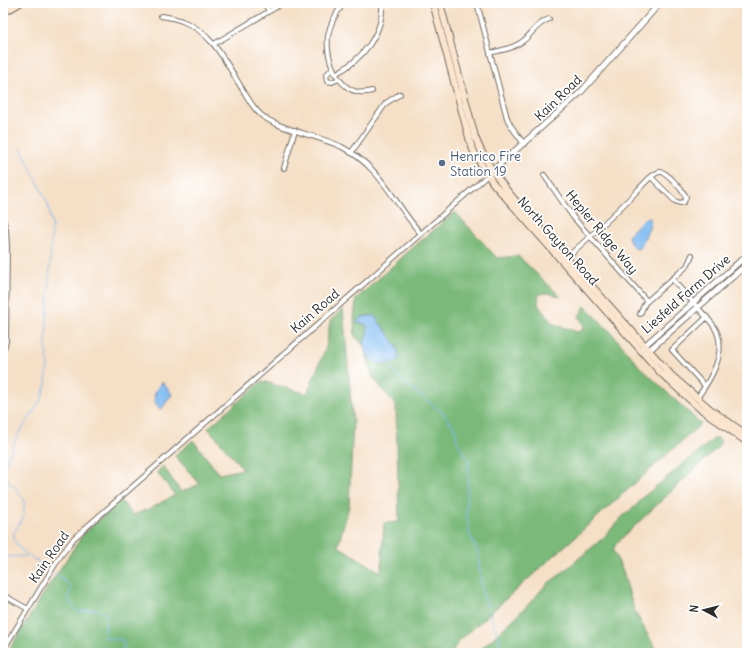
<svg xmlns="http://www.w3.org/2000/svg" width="750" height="656" viewBox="0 0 750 656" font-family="Delius,sans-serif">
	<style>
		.forest { fill: #7ab97a; stroke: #527252; fill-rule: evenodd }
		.water { fill: #80bbf2; stroke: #56738e }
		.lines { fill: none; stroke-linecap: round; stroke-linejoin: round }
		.stream { stroke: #80bbf2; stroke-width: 1 }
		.minor-casing { stroke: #726a61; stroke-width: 6 }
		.tertiary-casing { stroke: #726a61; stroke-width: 7 }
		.secondary-casing { stroke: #726a61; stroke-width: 8 }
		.minor { stroke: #fff; stroke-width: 4 }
		.tertiary { stroke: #fff; stroke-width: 5 }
		.secondary { stroke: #fbe5cf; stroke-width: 6 }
		.service-dot { fill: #5c6f8a; stroke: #fff; stroke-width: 1.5 }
		.labels { text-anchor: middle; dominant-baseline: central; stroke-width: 3.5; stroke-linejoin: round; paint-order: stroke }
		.street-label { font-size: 13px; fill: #2b2b2b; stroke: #fff }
		.service-label { font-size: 13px; fill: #4e5e75; stroke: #fff; text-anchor: start }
	</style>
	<rect width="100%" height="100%" fill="#fff"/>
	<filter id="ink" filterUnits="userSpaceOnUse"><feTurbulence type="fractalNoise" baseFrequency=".025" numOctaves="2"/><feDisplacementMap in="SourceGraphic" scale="8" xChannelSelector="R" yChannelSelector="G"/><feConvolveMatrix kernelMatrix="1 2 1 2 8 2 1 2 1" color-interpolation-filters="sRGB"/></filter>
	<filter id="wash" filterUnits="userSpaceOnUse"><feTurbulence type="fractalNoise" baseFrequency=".012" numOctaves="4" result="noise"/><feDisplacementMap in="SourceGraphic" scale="16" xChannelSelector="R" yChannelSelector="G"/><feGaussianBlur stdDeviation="0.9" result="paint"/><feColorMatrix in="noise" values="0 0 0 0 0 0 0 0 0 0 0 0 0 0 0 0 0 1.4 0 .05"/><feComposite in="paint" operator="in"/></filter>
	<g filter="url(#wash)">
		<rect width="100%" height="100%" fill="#f5dfc6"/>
		<!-- forest -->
		<g class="forest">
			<path d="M 455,212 L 497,258 L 518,256 L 561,297 L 548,293 L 539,294 L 538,305 L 553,324 L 578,332 L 585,328 L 579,316 L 585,306 L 610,331 L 639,366 L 701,424 L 459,641 L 451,653 L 7,653 L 46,590 L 84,533 L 121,501 L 133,515 L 151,508 L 175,495 L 157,472 L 163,466 L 181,492 L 200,484 L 175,456 L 193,440 L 219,474 L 243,469 L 208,428 L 262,381 L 307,394 L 326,347 L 330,322 L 343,308 L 353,423 L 349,506 L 338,546 L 381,572 L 384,523 L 399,522 L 396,406 L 372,376 L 364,346 L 355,336 L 354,319 L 356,299 L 409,251 ZM 366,316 L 373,316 L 399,356 L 398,360 L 396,362 L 369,358 L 364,341 C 370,332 369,322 356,323 L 362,317 Z"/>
			<polygon points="716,437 721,441 718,447 623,537 616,544 613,550 623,571 634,610 658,653 477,653 526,607 547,584 557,577 603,538 625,514 636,506 642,498"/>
		</g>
		<!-- water -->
		<g class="water">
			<polygon points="645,218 650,218 650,226 640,248 636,249 631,244 628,237 630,233"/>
			<path d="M 367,316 L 373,316 L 377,319 C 383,328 392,337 397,347 C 398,350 400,357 398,360 C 397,363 393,363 390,363 C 373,368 366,357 364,341 C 370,331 369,321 356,323 L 362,317 Z"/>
			<path d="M 162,382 L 172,394 L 161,410 C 150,399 154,392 162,382 Z"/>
		</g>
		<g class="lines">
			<!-- stream -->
			<g class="stream">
				<polyline points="389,364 392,370 406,384 443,413 456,430 457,442 469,461 466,511 470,535 478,553 482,592 504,653"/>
				<polyline points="3,469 18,435 41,400 46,384 48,364 46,343 52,226 48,204 21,148"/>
				<polyline points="3,471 10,484 16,487 18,493 24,499 24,516 14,532 14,540 21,550 49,569"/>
				<polyline points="3,557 28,556"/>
				<polyline points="54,572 71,587 68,599 77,612 96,609 106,614 105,638 123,640 124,653"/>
			</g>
		</g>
	</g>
	<g filter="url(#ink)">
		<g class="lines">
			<!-- minor casing -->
			<g class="minor-casing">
				<g id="minor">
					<polyline points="264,3 269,11"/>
					<path d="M 344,3 C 336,13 330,23 328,36 C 325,61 341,100 372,91"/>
					<polyline points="477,3 507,118 511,126 524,144"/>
					<path d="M 161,16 C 168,17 175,18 182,21 C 212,32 225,61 241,87 C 247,96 252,107 260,114 C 278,130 318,135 342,147 C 382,168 393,202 421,234"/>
					<polyline points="214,44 283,3"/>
					<path d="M 490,53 C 501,50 513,49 523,41 C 532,34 537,23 549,19"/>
					<polyline points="333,68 326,75 327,81 332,82 339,79"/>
					<path d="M 335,74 C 361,61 384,34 382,3"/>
					<polyline points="351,153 386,103 400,94"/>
					<polyline points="284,168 295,130"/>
					<polyline points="544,175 573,217 647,301"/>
					<polyline points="3,218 6,230 7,246 6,341 3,352"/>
					<path d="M 566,258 C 591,236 615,214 638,190 C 642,186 654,171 661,172 C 667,172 681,189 685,195 L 686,197 L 684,202 L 680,203 L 675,201 L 651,177"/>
					<path d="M 672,279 C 681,289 690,299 699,309 C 704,315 711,321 715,328 C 728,352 711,379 697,398"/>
					<polyline points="640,314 645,303 687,266 692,255"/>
					<polyline points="705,386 672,350 707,317"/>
					<polyline points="3,407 4,410"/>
					<polyline points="3,595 28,609"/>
					<polyline points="3,650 59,558 74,538 488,175"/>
				</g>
			</g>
			<!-- tertiary casing -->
			<g class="tertiary-casing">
				<g id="tertiary">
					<polyline points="490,173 581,92 660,3"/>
					<polyline points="643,347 747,255"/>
					<polyline points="646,353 747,264"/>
				</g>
			</g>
			<!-- secondary casing -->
			<g class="secondary-casing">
				<g id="secondary">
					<polyline points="433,3 471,145 476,156 493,183 661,373 698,407 747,442"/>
					<path d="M 440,3 L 475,137 C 484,160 498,180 514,199 L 671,375 L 710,409 L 747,435"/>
					<polyline points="3,13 20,3"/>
				</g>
			</g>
			<!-- minor -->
			<use href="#minor" class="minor"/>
			<!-- tertiary -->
			<use href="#tertiary" class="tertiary"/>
			<!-- secondary -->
			<use href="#secondary" class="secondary"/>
		</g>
	</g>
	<!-- markers -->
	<circle class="service-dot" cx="442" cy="163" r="4"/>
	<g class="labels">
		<!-- street labels -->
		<g class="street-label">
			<text transform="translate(558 98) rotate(-44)">Kain Road</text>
			<text transform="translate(602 232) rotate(50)">Hepler Ridge Way</text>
			<text transform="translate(558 241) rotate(48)">North Gayton Road</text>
			<text transform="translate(686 294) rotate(-41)">Liesfeld Farm Drive</text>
			<text transform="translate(315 311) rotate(-41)">Kain Road</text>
			<text transform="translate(49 557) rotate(-55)">Kain Road</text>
		</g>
		<!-- service labels -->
		<g class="service-label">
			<text x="450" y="156">Henrico Fire<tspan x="450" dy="15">Station 19</tspan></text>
		</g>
	</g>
	<!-- margin -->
	<rect width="750" height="656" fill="none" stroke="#fff" stroke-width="16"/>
	<!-- north arrow -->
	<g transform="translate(704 610) rotate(277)" stroke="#ffffff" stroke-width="3" paint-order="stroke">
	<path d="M0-3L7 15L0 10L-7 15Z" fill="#2b2b2b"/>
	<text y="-6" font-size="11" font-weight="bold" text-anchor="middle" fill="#2b2b2b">N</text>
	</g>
</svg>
